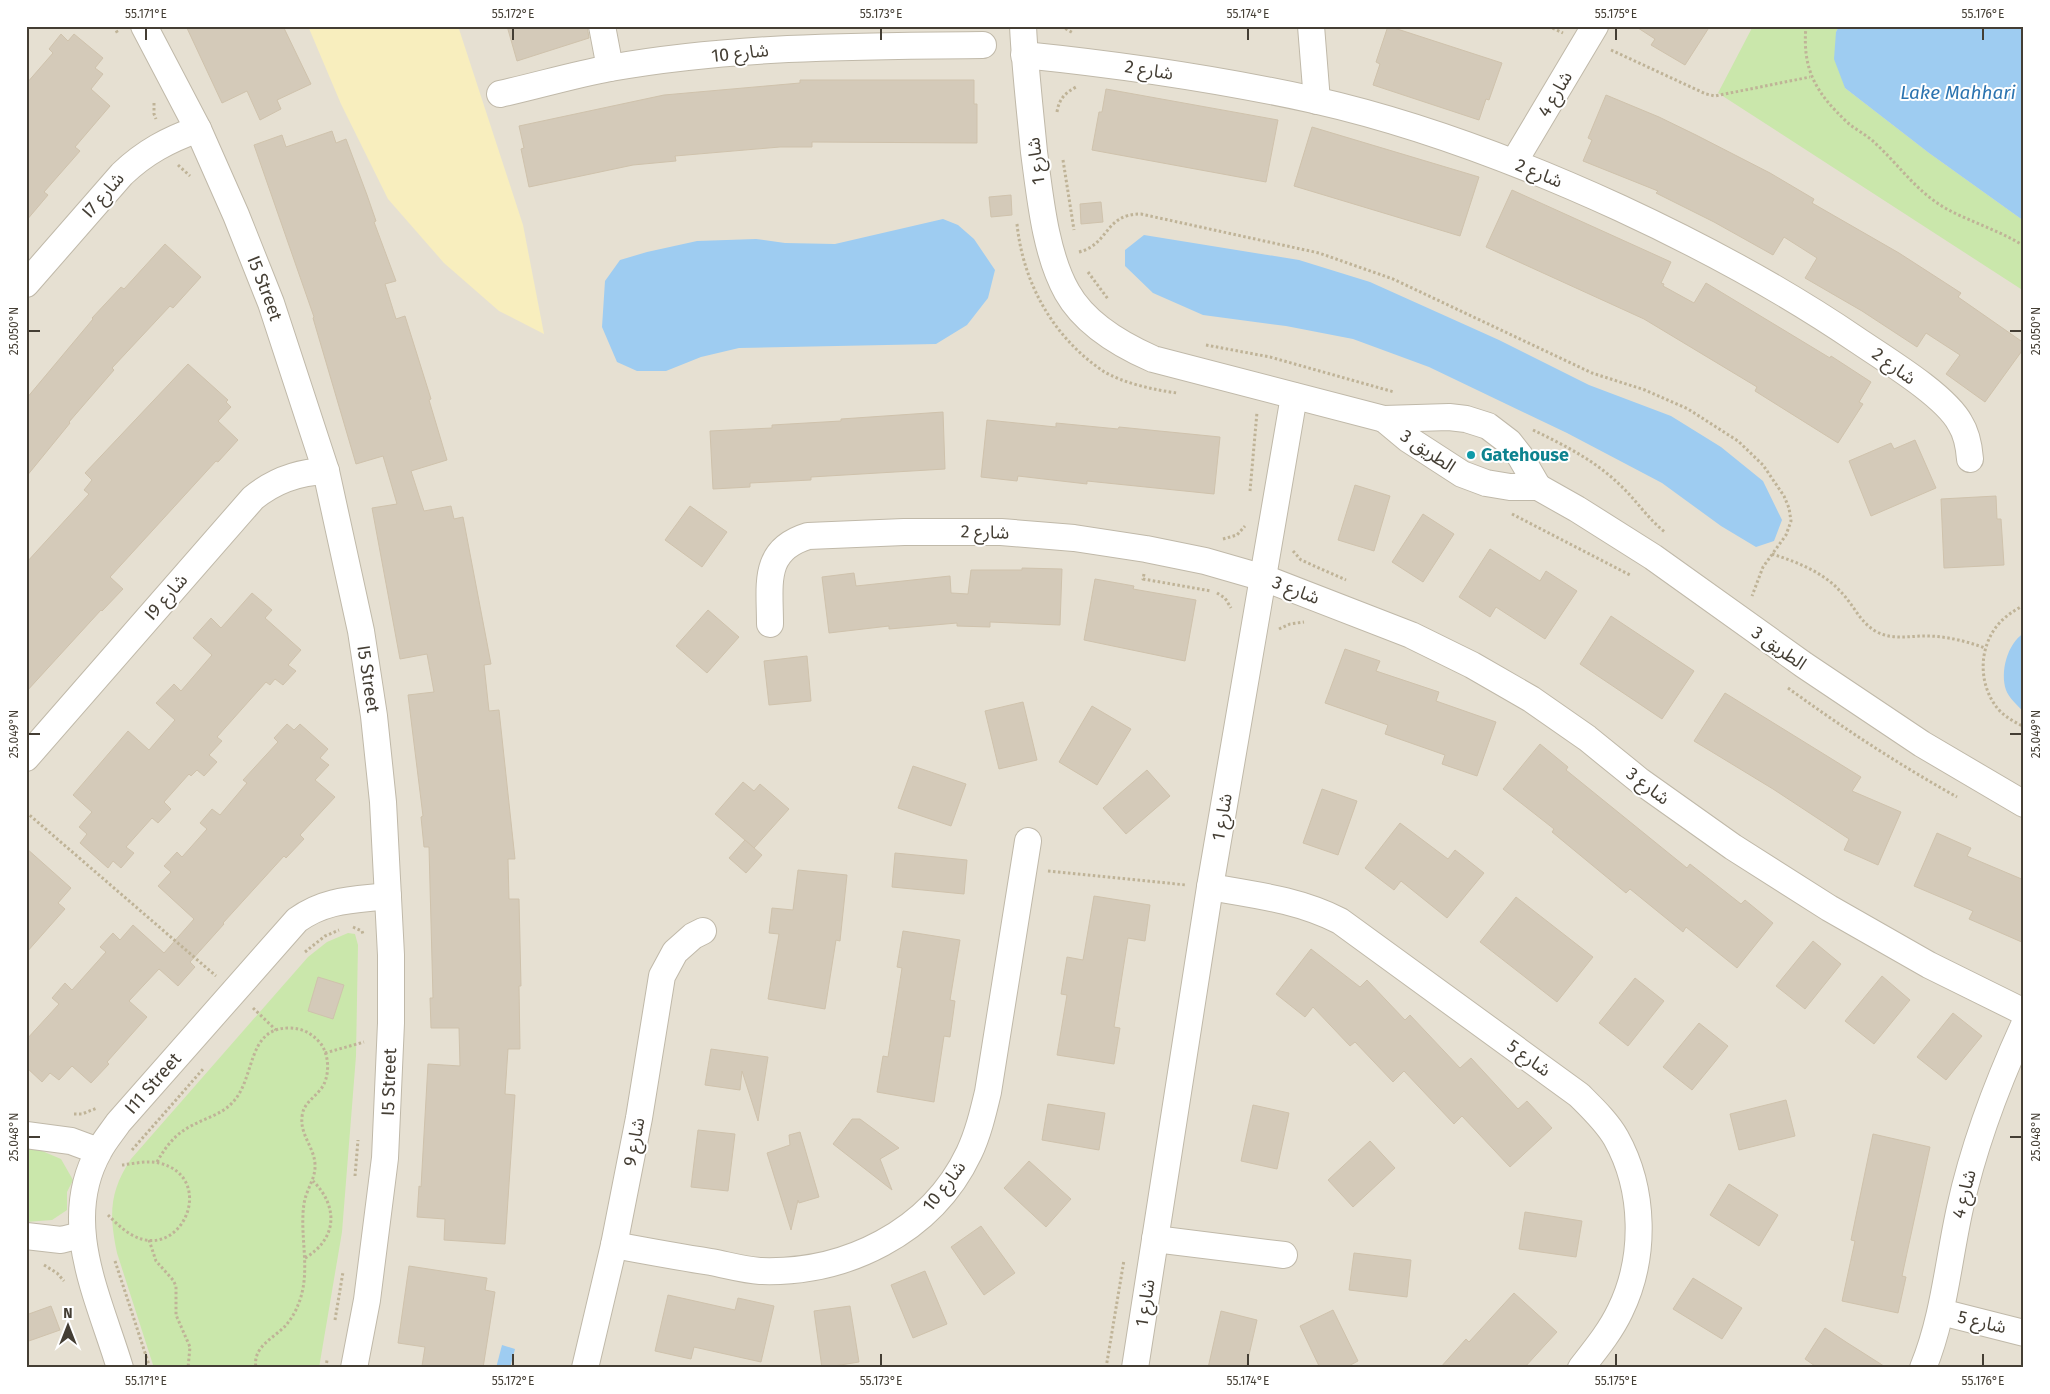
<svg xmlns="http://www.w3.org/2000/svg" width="2050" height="1394" viewBox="0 0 2050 1394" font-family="'Fira Sans','Noto Sans Arabic',sans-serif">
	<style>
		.residential { fill: #e6e0d2 }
		.green { fill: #cae7ab }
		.sand { fill: #f8eebe }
		.water { fill: #9eccf1 }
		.building { fill: #d4cab9; stroke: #cfc2ac }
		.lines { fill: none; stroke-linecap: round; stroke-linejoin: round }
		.minor-casing { stroke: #c0b9a9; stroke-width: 28 }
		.path { stroke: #bfb397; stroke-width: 3; stroke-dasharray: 2.5 2.5; stroke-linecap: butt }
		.minor { stroke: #fff; stroke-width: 26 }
		.ticks { fill: none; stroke: #443e34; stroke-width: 2 }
		.culture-dot { fill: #0f9aa8; stroke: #fff; stroke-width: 2 }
		.labels { text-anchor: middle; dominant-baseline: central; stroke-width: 4; stroke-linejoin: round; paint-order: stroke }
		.street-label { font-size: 18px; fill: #443e34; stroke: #fff }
		.culture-label { font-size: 18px; font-weight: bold; fill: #0d838f; stroke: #fff; text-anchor: start }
		.water-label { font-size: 19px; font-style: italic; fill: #2c74b0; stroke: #fff }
		.neatline { fill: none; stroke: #443e34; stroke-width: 2 }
		.ticks-label { font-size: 12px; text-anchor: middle; fill: #443e34 }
	</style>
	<rect width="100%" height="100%" fill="#f2eee4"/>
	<!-- residential -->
	<rect class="residential" x="26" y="26" width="1998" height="1342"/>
	<!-- green -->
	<g class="green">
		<polygon points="1753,26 1839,26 1836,32 1845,88 1929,153 2024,221 2024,291 1718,93"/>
		<path d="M 348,933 L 355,934 L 358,945 L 356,1056 L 342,1232 L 319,1368 L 154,1368 L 117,1253 C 109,1215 109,1192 131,1159 L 308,957 L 327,942 Z"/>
		<polygon points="26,1146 35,1148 61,1159 73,1180 67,1192 67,1210 52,1220 26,1222"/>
	</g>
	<!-- sand -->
	<polygon class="sand" points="308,26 458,26 523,225 544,334 499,311 444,263 388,199 341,104"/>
	<!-- water -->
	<g class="water">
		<polygon points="1839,26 2024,26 2024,221 1929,153 1845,88 1834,59 1836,32"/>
		<polygon points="943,219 958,225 974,239 995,270 988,298 967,325 936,344 739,348 701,357 666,371 637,371 617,362 602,327 605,281 620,260 647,252 697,241 756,239 785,243 835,244"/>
		<polygon points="1144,235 1299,260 1370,282 1499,340 1589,385 1671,416 1721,447 1763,481 1782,520 1774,541 1756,547 1721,526 1662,483 1567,433 1429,367 1353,339 1286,326 1203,315 1153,293 1125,266 1125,250"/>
		<path d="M 2024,633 L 2024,712 C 2018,706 2009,698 2006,690 C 2000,672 2007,644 2024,633 Z"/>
		<polygon points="502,1345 515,1349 510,1368 496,1368"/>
	</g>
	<!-- building -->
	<g class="building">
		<polygon points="186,26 283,26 311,84 277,100 281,109 260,120 247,91 222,103"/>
		<polygon points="507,26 587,26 589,38 517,61"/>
		<polygon points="1388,26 1502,63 1489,100 1486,99 1479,120 1373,85 1380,64 1376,62"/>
		<polygon points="1635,26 1710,26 1685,65 1651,45 1655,39"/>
		<polygon points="61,34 68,41 74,34 103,58 95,68 103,74 91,89 110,106 75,147 80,151 44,192 48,195 26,221 26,84 53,53 49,49"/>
		<polygon points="800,80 974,80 974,104 977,104 977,143 812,142 812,147 780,147 675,156 676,161 633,165 529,187 521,149 524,148 519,126 664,95 800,83"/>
		<polygon points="1106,89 1278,120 1266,182 1092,150 1099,112 1102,112"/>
		<polygon points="1606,95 1659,117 1696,135 1770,173 1814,199 1812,203 1899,253 1961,293 1958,297 2024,343 2024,348 1985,402 1946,374 1960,355 1926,333 1917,347 1862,311 1805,278 1817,258 1784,237 1773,255 1714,222 1656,193 1658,191 1583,161 1592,140 1588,138"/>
		<polygon points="1312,127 1479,177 1460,236 1294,186"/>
		<polygon points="332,131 336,143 346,139 367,195 376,221 374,222 396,281 385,284 396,319 405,316 431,399 429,400 447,460 411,471 424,511 451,506 454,519 463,517 491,664 484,665 489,711 499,710 515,859 508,859 509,899 519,899 521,986 519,986 520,1049 508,1049 505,1094 515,1095 505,1244 444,1240 445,1219 417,1217 419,1186 421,1187 428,1064 460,1066 459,1028 431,1028 430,998 433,998 429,847 424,847 421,817 423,816 408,695 434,692 427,654 400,659 372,508 397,504 383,456 356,464 313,318 314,317 254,145 282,135 286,147"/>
		<polygon points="1512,190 1671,262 1661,283 1664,284 1663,286 1694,303 1706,283 1830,358 1831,356 1871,382 1859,402 1863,404 1838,443 1755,391 1757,387 1644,319 1486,247"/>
		<polygon points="1011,195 1012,215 991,217 989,197"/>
		<polygon points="1101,202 1103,222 1081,224 1080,204"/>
		<polygon points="165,244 201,277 173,308 170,306 112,368 114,370 69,422 70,423 26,477 26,399 93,319 92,318 121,287 124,289"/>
		<polygon points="188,364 228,400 226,402 231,407 218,421 238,440 218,462 216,461 110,577 123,589 102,611 101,610 26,692 26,563 89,494 84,490 92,480 85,473"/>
		<polygon points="943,412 945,469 811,477 811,480 750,483 750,487 713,489 710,431 772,428 772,425 841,421 841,419"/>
		<polygon points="987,420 1056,427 1056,423 1118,429 1119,427 1220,437 1214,494 1087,481 1087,484 1018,476 1017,481 981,477"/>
		<polygon points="1915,440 1936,488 1871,516 1849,461 1891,443 1894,449"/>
		<polygon points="1355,485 1390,496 1374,551 1338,540"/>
		<polygon points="1996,496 1997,519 2001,519 2004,565 1944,568 1941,499"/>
		<polygon points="690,506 727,532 702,567 665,540"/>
		<polygon points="1423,514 1454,534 1423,582 1392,562"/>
		<polygon points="1490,549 1540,581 1546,571 1577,591 1545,639 1496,607 1490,617 1459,597"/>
		<polygon points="1022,568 1062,569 1060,625 990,622 990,627 957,626 957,623 889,629 889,626 829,633 822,577 854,573 856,586 950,576 951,593 968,594 971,570 1022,570"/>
		<polygon points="1095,579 1134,586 1133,589 1196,600 1185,661 1084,640"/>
		<polygon points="252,593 272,610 265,618 301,650 288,665 296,671 283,685 275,679 270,685 266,682 217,737 222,741 209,755 217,762 204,776 197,770 191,776 189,774 164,802 171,809 158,823 152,818 126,847 134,853 121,868 113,861 108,868 80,843 87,834 79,827 92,812 73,795 128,731 149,750 175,720 156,703 174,684 181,691 212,655 193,638 211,618 221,628"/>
		<polygon points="708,610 739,637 707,673 676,646"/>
		<polygon points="1611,616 1694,671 1662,719 1580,664"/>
		<polygon points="1345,649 1380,661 1376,671 1439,692 1436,701 1496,722 1477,776 1442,764 1445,755 1385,734 1388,725 1325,703"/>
		<polygon points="807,656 811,701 769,705 764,661"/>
		<polygon points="1725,693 1861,777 1852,791 1901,812 1878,865 1844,850 1849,839 1773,789 1694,741"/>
		<polygon points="1023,702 1037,760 999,769 985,711"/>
		<polygon points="1092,706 1131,729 1097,785 1059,762"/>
		<polygon points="287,724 294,730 300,724 328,749 320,758 329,765 315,780 335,797 300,835 304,839 286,858 284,856 223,923 224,924 190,962 195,967 178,986 159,969 129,1001 147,1017 107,1062 109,1064 91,1083 72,1066 59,1080 50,1073 42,1082 26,1067 26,1040 59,1004 52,998 65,983 72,990 106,952 100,947 113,933 120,940 133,925 164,953 194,919 158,886 171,872 164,866 177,852 182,857 207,829 200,823 212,809 220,815 247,783 243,780 278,742 274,738"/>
		<polygon points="1540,744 1568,767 1566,770 1687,868 1690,864 1741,904 1745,900 1773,923 1737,968 1686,927 1683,932 1630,889 1626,893 1552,832 1554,829 1503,789"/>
		<polygon points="913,766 966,784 951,826 898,808"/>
		<polygon points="1147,770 1170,796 1126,834 1103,808"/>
		<polygon points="743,782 754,791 760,784 789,809 754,848 715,814"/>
		<polygon points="1322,789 1357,801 1338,855 1303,843"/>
		<polygon points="1400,823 1448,859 1455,850 1484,873 1447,918 1401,881 1394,890 1365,868"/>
		<polygon points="1937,833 1971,848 1967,856 2024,880 2024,943 1969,919 1973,911 1914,886"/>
		<polygon points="745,840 762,855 746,873 729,858"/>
		<polygon points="26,848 71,888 58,903 65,909 26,953"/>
		<polygon points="895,853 967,860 964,894 892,887"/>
		<polygon points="798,870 847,875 840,941 836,940 825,1009 768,999 779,934 769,933 772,908 793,910"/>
		<polygon points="1094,896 1150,905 1145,941 1128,938 1114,1027 1120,1028 1114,1064 1057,1055 1067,995 1061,994 1067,957 1083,960"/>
		<polygon points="1516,897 1593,957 1557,1002 1480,942"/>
		<polygon points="903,931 960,940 950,1000 955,1001 950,1037 944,1036 934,1102 877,1092 883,1056 888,1057 902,968 897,967"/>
		<polygon points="1813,941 1841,964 1805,1009 1776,986"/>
		<polygon points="1311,949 1360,987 1367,980 1405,1020 1410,1015 1460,1068 1471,1058 1518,1109 1527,1101 1552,1128 1510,1167 1462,1116 1454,1124 1404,1071 1393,1082 1355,1042 1350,1046 1313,1007 1305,1017 1276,994"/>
		<polygon points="1882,976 1910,1000 1874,1044 1845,1021"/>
		<polygon points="318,977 344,985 333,1019 308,1011"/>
		<polygon points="1635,978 1664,1001 1628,1046 1599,1023"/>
		<polygon points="1953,1013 1982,1036 1946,1080 1917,1057"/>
		<polygon points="1699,1023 1728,1046 1692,1090 1663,1067"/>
		<polygon points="711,1049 768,1057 758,1121 742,1071 740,1090 705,1085"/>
		<polygon points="1786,1100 1795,1136 1739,1150 1730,1114"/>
		<polygon points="1048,1104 1105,1113 1099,1150 1042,1140"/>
		<polygon points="1253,1105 1289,1113 1277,1169 1241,1161"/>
		<polygon points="852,1119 860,1119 899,1148 880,1159 892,1190 833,1144"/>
		<polygon points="698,1130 735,1134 728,1191 691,1187"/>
		<polygon points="800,1132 819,1197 799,1203 798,1200 791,1230 767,1153 790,1145 789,1135"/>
		<polygon points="1873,1134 1930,1147 1902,1276 1906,1277 1898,1313 1842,1301 1855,1241 1851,1240"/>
		<polygon points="1370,1141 1395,1168 1353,1207 1328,1180"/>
		<polygon points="1029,1161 1071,1199 1046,1227 1004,1188"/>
		<polygon points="1729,1184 1778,1215 1759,1246 1710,1215"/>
		<polygon points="1525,1212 1582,1221 1576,1257 1519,1249"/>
		<polygon points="981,1226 1015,1273 984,1295 951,1247"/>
		<polygon points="1354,1253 1411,1260 1407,1297 1349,1290"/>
		<polygon points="409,1266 487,1278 485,1290 495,1292 483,1368 432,1368 422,1366 425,1347 398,1343"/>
		<polygon points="925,1271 947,1324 913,1338 891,1285"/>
		<polygon points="1693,1278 1742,1308 1722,1339 1673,1309"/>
		<polygon points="1514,1293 1557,1332 1524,1368 1440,1368 1466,1339 1469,1342"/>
		<polygon points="668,1295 735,1310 738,1298 774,1306 761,1362 694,1347 691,1359 655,1351"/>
		<polygon points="51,1306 60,1330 26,1342 26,1315"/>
		<polygon points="850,1306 859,1362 822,1368 814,1311"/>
		<polygon points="1333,1310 1358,1361 1345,1368 1320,1368 1300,1326"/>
		<polygon points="1221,1311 1257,1320 1246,1368 1208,1368"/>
		<polygon points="1825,1328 1846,1342 1887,1368 1818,1368 1805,1359"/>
	</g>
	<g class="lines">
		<!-- minor casing -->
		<g class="minor-casing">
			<g id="minor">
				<path id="s1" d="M 144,26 L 198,129 L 236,215 L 271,303 L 326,471 L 361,631 L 374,716 L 383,802 L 391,955 L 391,1023 L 385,1158 L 367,1300 L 354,1368"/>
				<polyline points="602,26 610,68"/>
				<path d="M 1023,26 C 1025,68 1030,110 1034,152 C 1040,196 1045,253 1067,292 C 1085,324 1121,345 1153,359 L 1384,419 L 1449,417 L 1466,419 L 1488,426 L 1509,442 L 1520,456 L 1538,487"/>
				<polyline points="1311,26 1317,101"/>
				<path d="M 1024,55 C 1122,65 1218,79 1314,100 C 1420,124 1522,163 1620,208 C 1702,246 1782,289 1857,340 C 1885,359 1945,395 1960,423 C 1967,434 1969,446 1970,459"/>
				<path d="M 500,94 C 536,86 573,75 610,68 C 733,46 859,46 983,45"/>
				<polyline points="1514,162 1595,26"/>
				<path d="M 26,284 L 122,174 C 145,152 168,140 198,129"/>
				<polyline points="1384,419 1408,439 1462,474 1486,483 1510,487 1538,487 1577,509 1653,557 1804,665 1922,744 2024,804"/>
				<path d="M 770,624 C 770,584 762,550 808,536 L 904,532 L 1001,532 L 1074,538 L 1146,549 L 1205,561 L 1264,578 L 1411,635 L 1472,665 L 1531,699 L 1587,738 L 1640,781 L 1733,847 L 1829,908 L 1929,965 L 2024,1012"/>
				<path d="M 26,758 L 253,498 C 275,480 298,472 326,471"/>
				<path d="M 1210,887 C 1256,895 1299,900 1340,921 L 1579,1095 C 1592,1108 1607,1122 1616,1138 C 1645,1190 1646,1258 1620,1311 C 1610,1332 1595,1350 1581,1368"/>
				<polyline points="26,1135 71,1141 98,1151"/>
				<polyline points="26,1236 61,1240 81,1235"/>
				<polyline points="1155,1239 1284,1255"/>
				<path d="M 614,1245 C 646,1251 679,1257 711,1262 C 727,1265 744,1270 760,1271 C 845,1274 931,1233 969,1153 C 978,1134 983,1113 988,1092 L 1028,841"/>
				<polyline points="1941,1312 2024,1333"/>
				<path id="s2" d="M 120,1368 C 99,1298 59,1222 99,1151 C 104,1141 112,1132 118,1123 L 297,920 C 326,899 354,900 388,896"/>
				<polyline points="585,1368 614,1245 639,1118 662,976 675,952 693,936 703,931"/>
				<polyline points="1135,1368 1210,887 1294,396"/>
				<path d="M 1923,1368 C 1944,1317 1948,1262 1960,1208 C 1974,1144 1997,1084 2024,1025"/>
			</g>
		</g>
		<!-- path -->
		<g class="path">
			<polyline points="114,26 118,34"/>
			<polyline points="1061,26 1073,33"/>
			<polyline points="1548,26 1563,33"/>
			<path d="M 1806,26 C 1802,70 1816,93 1848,123 C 1856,130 1867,135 1875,143 C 1899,165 1916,191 1945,208 C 1970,222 1999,230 2024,246"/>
			<polyline points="1611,50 1706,94 1715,96 1810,77"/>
			<polyline points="154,103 154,114 156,119"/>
			<path d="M 1057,112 C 1059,99 1065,93 1076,87"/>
			<polyline points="1063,160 1074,230"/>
			<polyline points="178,165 190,176"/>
			<path d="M 1017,224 C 1023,283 1053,337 1103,371 C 1122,383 1155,390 1177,393"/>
			<path d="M 1079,252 C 1110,244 1104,214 1141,214 L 1319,253 L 1393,279 L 1592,373 L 1645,390 L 1688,409 L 1738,441 L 1763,465 L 1784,496 L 1789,508 L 1791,521 L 1786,535 L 1763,567 L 1752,596"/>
			<polyline points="1088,272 1108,299"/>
			<polyline points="1206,345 1270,357 1394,392"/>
			<path d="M 1533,430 C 1564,445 1596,461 1621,486 C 1637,501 1648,519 1666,533"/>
			<polyline points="1250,491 1257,412"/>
			<polyline points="1512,514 1630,575"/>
			<polyline points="1223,539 1237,535 1245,526"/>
			<polyline points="1293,551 1301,560 1346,580"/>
			<path d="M 1772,554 C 1797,562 1823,572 1841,592 C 1854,605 1860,623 1877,632 C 1893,640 1909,636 1925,636 C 1946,636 1966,641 1985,648"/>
			<polyline points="1144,574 1143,579 1211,591"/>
			<polyline points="1217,593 1225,598 1231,608"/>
			<path d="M 2024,605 C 2013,611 2001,619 1994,630 C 1978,654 1980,687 1998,709 C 2005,717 2015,722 2024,727"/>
			<polyline points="1279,629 1290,624 1304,622"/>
			<path d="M 1788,688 C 1843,728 1898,764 1957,797"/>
			<polyline points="26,812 216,976"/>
			<polyline points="1048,871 1186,885"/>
			<polyline points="353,927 362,931 363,934"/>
			<polyline points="305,952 325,936 339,930"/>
			<polyline points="253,1008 276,1030"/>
			<polyline points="325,1053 364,1042"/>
			<polyline points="74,1114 82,1114 97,1108"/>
			<polyline points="132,1150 204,1068"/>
			<path d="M 157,1162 C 166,1146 176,1133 193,1125 C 206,1118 222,1114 232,1103 C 256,1079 246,1028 289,1028 C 302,1028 312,1033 321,1044 C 330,1056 330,1079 320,1090 C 312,1100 303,1104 302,1117 C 300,1135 314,1147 315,1164 C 316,1179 306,1189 304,1204 C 299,1237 312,1272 298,1305 C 296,1311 291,1319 287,1324 C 275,1338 252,1346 256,1368"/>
			<polyline points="355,1176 358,1140"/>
			<path d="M 108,1215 C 115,1222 123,1230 132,1235 C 182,1263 218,1177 159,1163 C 147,1160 133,1164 121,1165"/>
			<polyline points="149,1240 156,1261 173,1280 176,1286 176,1315 190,1347 188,1368"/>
			<path d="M 305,1258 C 337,1239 339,1207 313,1181"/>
			<polyline points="115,1261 150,1368"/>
			<polyline points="44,1265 57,1273 64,1281"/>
			<polyline points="335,1320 343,1272"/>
			<polyline points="326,1368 327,1360"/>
			<polyline points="1106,1368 1124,1260"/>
		</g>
		<!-- minor -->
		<use href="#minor" class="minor"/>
	</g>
	<!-- ticks -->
	<path class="ticks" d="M 146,28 L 146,40M 513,28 L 513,40M 881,28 L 881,40M 1248,28 L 1248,40M 1616,28 L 1616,40M 1983,28 L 1983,40M 28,331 L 40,331M 2010,331 L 2022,331M 28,734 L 40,734M 2010,734 L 2022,734M 28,1137 L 40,1137M 2010,1137 L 2022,1137M 146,1354 L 146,1366M 513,1354 L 513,1366M 881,1354 L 881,1366M 1248,1354 L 1248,1366M 1616,1354 L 1616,1366M 1983,1354 L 1983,1366"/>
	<!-- markers -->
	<circle class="culture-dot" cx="1471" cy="455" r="5"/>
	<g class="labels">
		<!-- street labels -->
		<g class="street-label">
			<text transform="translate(740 53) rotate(-6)">شارع 10</text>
			<text transform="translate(1149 70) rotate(9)">شارع 2</text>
			<text transform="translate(1555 94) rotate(-59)">شارع 4</text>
			<text transform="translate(1036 161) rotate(-97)">شارع 1</text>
			<text transform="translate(1539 173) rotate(22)">شارع 2</text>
			<text transform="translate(103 195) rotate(-49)">I7 شارع</text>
			<text stroke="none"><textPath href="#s1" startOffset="289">I5 Street</textPath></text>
			<text transform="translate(1894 366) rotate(36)">شارع 2</text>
			<text transform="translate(1428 451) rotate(34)">3 الطريق</text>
			<text transform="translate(985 532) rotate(2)">شارع 2</text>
			<text transform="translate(1296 590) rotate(21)">شارع 3</text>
			<text transform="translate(166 597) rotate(-49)">I9 شارع</text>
			<text transform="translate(1779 648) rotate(35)">3 الطريق</text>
			<text stroke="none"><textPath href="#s1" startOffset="694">I5 Street</textPath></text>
			<text transform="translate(1648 786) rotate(37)">شارع 3</text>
			<text transform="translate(1222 817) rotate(-80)">شارع 1</text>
			<text transform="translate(1529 1058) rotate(36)">شارع 5</text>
			<text transform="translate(389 1082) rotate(-88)">I5 Street</text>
			<text stroke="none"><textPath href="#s2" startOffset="312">I11 Street</textPath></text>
			<text transform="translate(634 1142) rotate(-79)">شارع 9</text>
			<text transform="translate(944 1186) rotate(-52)">شارع 10</text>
			<text transform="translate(1964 1194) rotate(-76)">شارع 4</text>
			<text transform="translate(1145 1303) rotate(-81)">شارع 1</text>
			<text transform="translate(1982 1322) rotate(13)">شارع 5</text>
		</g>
		<!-- culture labels -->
		<g class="culture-label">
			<text x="1481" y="455">Gatehouse</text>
		</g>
		<!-- water labels -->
		<g class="water-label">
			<text x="1958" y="92">Lake Mahhari</text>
		</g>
	</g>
	<!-- border -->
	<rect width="2050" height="1394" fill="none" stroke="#ffffff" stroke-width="55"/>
	<!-- north arrow -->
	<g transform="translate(68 1326)" stroke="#ffffff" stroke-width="4" paint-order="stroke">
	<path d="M0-4L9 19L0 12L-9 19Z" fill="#443e34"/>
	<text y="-8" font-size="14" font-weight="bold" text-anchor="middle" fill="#443e34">N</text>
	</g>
	<rect x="28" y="28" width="1994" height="1338" class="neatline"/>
	<g class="ticks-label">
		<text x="146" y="18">55.171°E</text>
		<text x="513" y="18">55.172°E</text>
		<text x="881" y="18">55.173°E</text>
		<text x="1248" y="18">55.174°E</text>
		<text x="1616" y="18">55.175°E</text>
		<text x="1983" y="18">55.176°E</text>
		<text transform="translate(14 331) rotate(-90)" y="4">25.050°N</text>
		<text transform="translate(2036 331) rotate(-90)" y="4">25.050°N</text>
		<text transform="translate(14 734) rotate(-90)" y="4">25.049°N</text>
		<text transform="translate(2036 734) rotate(-90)" y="4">25.049°N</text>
		<text transform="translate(14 1137) rotate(-90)" y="4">25.048°N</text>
		<text transform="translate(2036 1137) rotate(-90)" y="4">25.048°N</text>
		<text x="146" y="1385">55.171°E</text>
		<text x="513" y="1385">55.172°E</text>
		<text x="881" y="1385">55.173°E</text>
		<text x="1248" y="1385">55.174°E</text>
		<text x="1616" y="1385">55.175°E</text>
		<text x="1983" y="1385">55.176°E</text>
	</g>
</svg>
